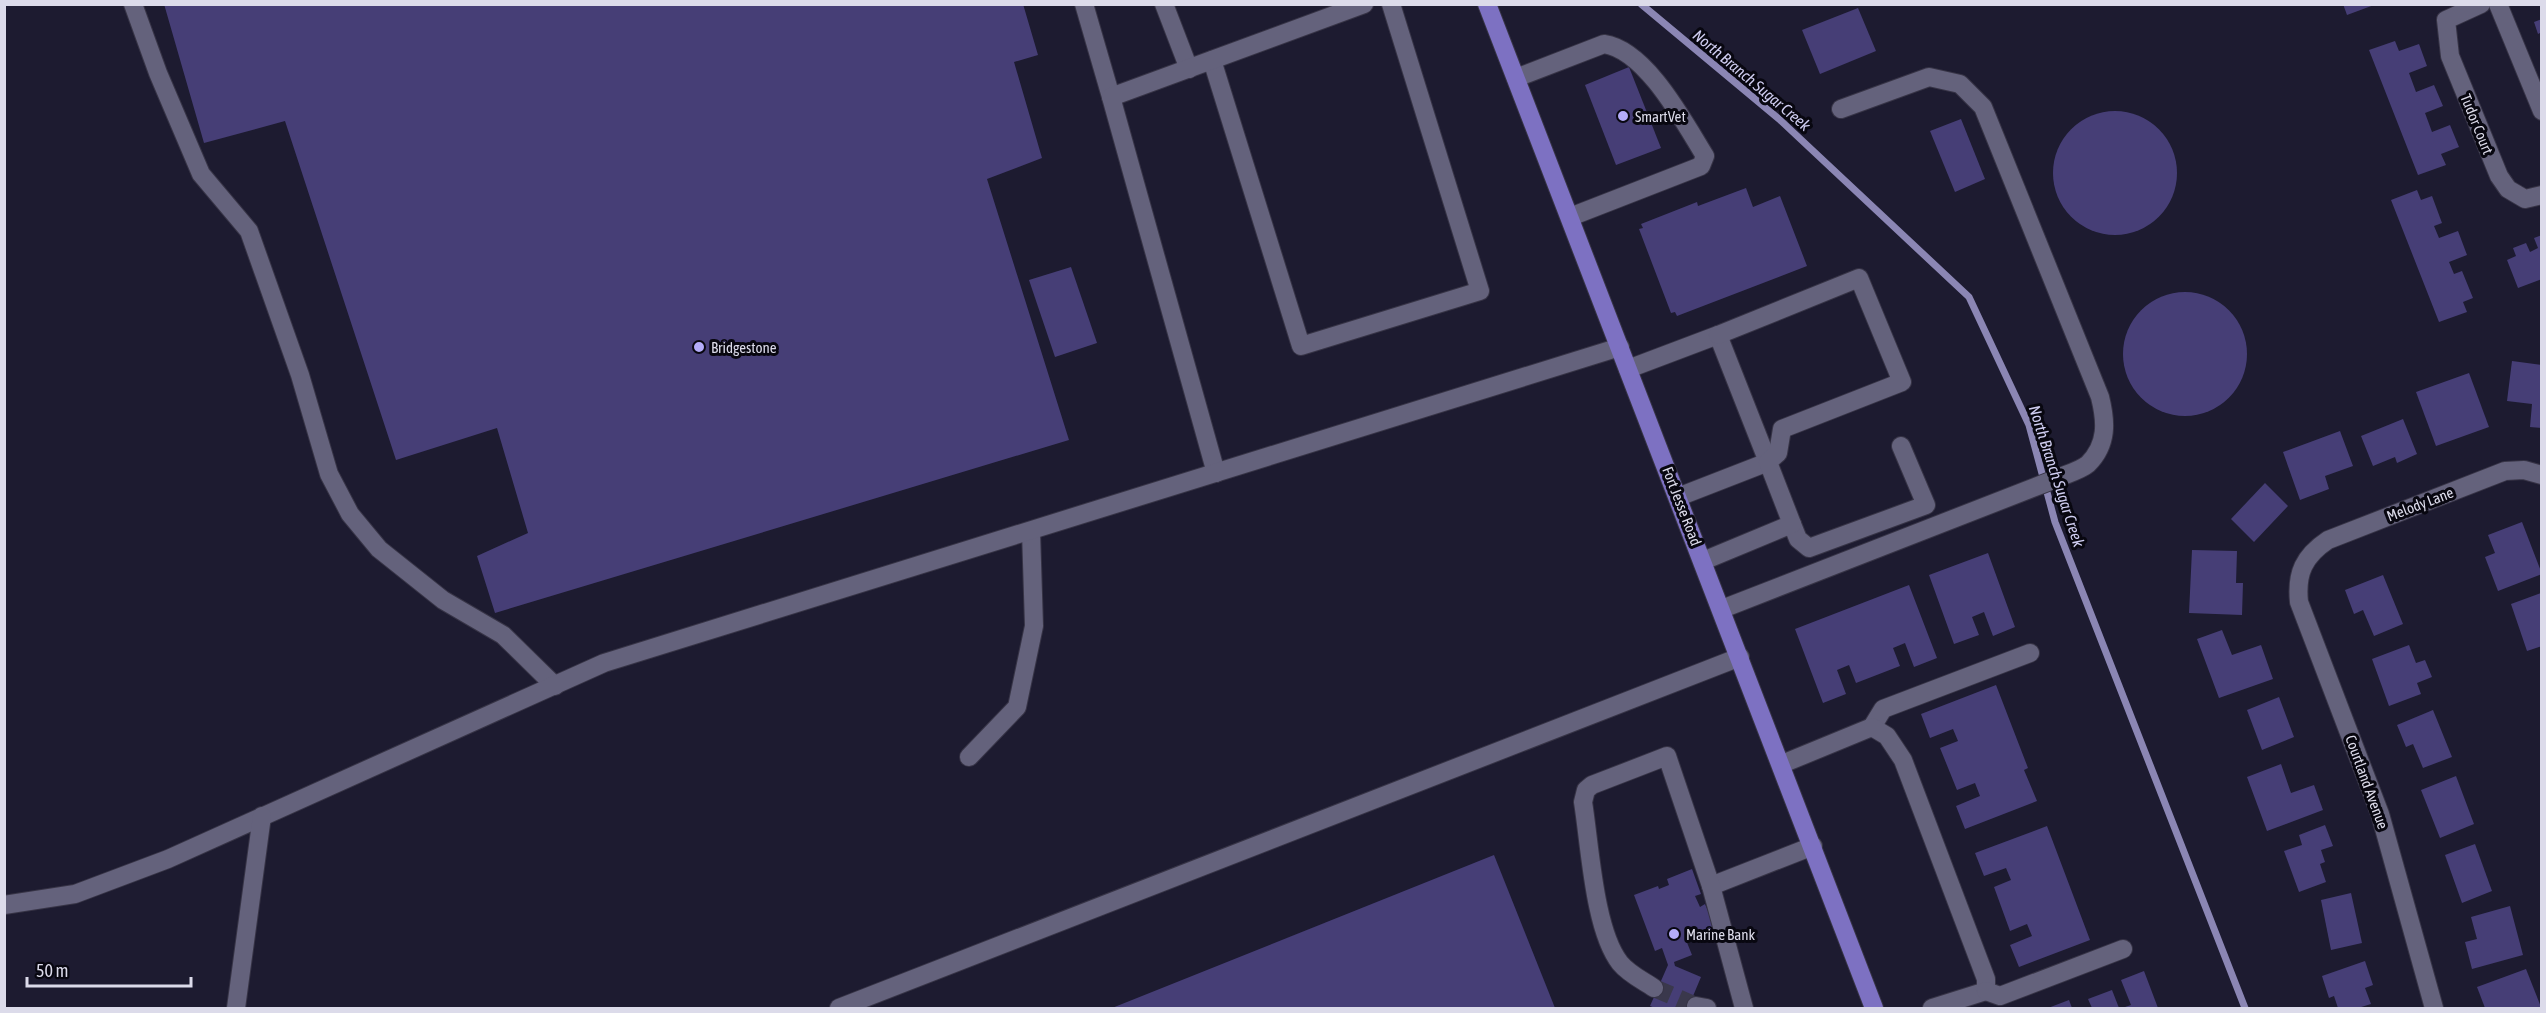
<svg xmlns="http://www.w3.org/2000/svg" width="2546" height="1013" viewBox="0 0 2546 1013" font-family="'Asap Condensed',sans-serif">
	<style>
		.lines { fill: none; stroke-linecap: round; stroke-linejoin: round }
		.stream { stroke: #8b86b4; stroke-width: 7 }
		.building { fill: #463e76 }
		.minor-tunnel { stroke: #3a384c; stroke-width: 18; stroke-dasharray: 18 9; stroke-linecap: butt }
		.minor-casing { stroke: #373446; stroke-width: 20 }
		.major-casing { stroke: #373446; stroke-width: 20 }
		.minor { stroke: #64627c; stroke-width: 18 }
		.major { stroke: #7d71c2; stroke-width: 18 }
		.poi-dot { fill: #b4acf9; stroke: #080710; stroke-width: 2 }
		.labels { text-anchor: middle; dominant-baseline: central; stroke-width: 6; stroke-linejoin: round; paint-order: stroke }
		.poi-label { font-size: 15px; fill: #dcdbea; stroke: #080710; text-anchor: start }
		.street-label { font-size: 15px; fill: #dcdbea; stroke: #080710 }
		.water-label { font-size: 16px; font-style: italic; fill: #cfcdf0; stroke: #080710 }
	</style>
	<rect width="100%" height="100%" fill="#1d1b30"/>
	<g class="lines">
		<!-- stream -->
		<polyline class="stream" points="1641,4 1779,119 1969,297 2029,425 2055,522 2245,1008"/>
	</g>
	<!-- building -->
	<g class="building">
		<polygon points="164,4 1023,4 1038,55 1014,62 1042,158 987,179 1069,440 495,613 477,556 528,533 497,428 396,460 285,121 204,143"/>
		<polygon points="2343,4 2374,4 2374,5 2347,15"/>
		<polygon points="1858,8 1876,51 1820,74 1802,30"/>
		<polygon points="2542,19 2542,32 2538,34 2534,22"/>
		<polygon points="2395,41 2399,51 2419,44 2427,66 2409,73 2416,92 2434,85 2443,106 2425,113 2432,132 2450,125 2459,147 2441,154 2446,165 2418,175 2369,50"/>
		<polygon points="1629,67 1661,148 1616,165 1585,85"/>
		<circle cx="2115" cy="173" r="62"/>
		<polygon points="1961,119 1985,179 1955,192 1930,131"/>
		<polygon points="1746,188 1753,207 1780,196 1807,266 1677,316 1675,312 1671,313 1639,229 1643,228 1641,224 1697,202 1698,206"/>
		<polygon points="2417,190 2421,200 2432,196 2442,223 2434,226 2439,238 2458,231 2467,255 2449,262 2454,274 2462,271 2473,298 2463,302 2467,312 2439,322 2391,200"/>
		<polygon points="2542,235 2542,279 2518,288 2507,260 2516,256 2513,248 2526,243 2530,252 2538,248 2534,238"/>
		<polygon points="1071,267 1097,343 1055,357 1029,280"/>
		<circle cx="2185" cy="354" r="62"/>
		<polygon points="2512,361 2542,365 2542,428 2530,427 2532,404 2507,401"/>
		<polygon points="2469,373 2489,427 2436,446 2416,392"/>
		<polygon points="2403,419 2417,454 2397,463 2395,457 2373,466 2361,436"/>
		<polygon points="2340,431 2353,466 2325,476 2329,489 2300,500 2283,452"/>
		<polygon points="2265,483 2288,506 2254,542 2231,519"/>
		<polygon points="2522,522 2542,574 2498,591 2485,557 2495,553 2488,535"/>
		<polygon points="2192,550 2237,551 2236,583 2243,583 2242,615 2189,613"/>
		<polygon points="1988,553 2015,627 1993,636 1984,612 1972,617 1979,635 1954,644 1929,575"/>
		<polygon points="2383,575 2403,624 2374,636 2363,610 2354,614 2345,590"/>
		<polygon points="1909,585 1937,658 1914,667 1905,643 1893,648 1900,666 1856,683 1849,665 1837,670 1846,694 1823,703 1795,629"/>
		<polygon points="2541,593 2542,646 2527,651 2511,604"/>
		<polygon points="2222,630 2232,655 2261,645 2273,679 2219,698 2197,639"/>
		<polygon points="2409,645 2416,663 2425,660 2432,677 2417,683 2421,694 2389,706 2372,659"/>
		<polygon points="1996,685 2028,768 2024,770 2037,801 1965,829 1956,806 1980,796 1975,783 1957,790 1940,748 1958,741 1953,729 1930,738 1921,714"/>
		<polygon points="2279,697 2294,737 2262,750 2247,710"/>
		<polygon points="2433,710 2452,757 2423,768 2413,744 2406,747 2397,725"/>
		<polygon points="2281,764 2291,793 2314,785 2323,810 2267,831 2247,777"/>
		<polygon points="2456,776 2474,824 2440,838 2421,790"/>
		<polygon points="2325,825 2333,846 2321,850 2325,862 2320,864 2326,882 2299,892 2284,851 2302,845 2299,835"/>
		<polygon points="2047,826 2090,940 2019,967 2010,945 2032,936 2027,924 2010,931 1994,887 2011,880 2006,868 1984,876 1975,853"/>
		<polygon points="2475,844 2492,891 2462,903 2445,855"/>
		<polygon points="1494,855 1555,1008 1112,1008"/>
		<polygon points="1692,869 1701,894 1695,896 1700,907 1705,904 1715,928 1686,940 1692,955 1674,962 1675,966 1701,977 1688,1008 1655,1008 1650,1006 1668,965 1662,948 1655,951 1634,895 1658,886 1659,889 1669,885 1667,879"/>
		<polygon points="2351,893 2362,943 2331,950 2321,900"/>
		<polygon points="2510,906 2523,955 2472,969 2465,942 2477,939 2471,917"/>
		<polygon points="2365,961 2373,985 2365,988 2371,1004 2358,1008 2338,1008 2334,996 2329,998 2322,976"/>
		<polygon points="2526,969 2541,1007 2485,1008 2477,987"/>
		<polygon points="2144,971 2158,1008 2122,1008 2131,1005 2121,980"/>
		<polygon points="2112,990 2119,1008 2092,1008 2088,999"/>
		<polygon points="2069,1000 2072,1008 2048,1008"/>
	</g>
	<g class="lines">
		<!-- minor-tunnel -->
		<polyline class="minor-tunnel" points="1654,988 1696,1006"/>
		<!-- minor casing -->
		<g class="minor-casing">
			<g id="minor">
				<polyline points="133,4 158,73 201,174 249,231 300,375 329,474 350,514 379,549 443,600 503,635 555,686"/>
				<polyline points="1084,4 1111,97"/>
				<polyline points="1164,4 1189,69"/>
				<polyline points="2481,4 2446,20 2450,56 2499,176 2508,189 2525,199 2542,195"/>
				<polyline points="2498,4 2542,111"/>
				<polyline points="1212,60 1301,346 1480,291 1391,4"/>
				<path d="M 1516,78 L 1604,44 C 1646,50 1684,122 1705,156 L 1701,166 L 1570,217"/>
				<polyline points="1628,369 1718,335 1768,462 1678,497"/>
				<polyline points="1216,473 1111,97 1364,4"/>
				<polyline points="1792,524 1798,539 1809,548 1926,505 1901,446"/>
				<polyline points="1703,561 1792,524 1768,462 1778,453 1782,429 1902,382 1859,278 1718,335"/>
				<path d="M 1722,609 L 2053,480 C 2063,475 2080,471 2088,464 C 2108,444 2106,421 2100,397 L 1983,107 L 1960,84 L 1929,77 L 1841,109"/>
				<polyline points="1872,727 1883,709 2030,653"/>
				<polyline points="969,757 1017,707 1034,626 1031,531"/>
				<polyline points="1782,764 1872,727 1887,736 1903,760 1986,979 1986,991 1932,1008"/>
				<polyline points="1711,886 1813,846"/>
				<polyline points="4,905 75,894 168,859 604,663 1620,347"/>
				<path d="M 1654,988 C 1642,980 1629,974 1620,963 C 1594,930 1590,845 1583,802 L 1586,790 L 1592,785 L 1667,756 L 1711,886 L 1744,1008"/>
				<polyline points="1986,991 2000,996 2123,949"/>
				<polyline points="1696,1006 1707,1008"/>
				<polyline points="236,1008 262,816"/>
				<polyline points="839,1008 1740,657"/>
				<path d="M 2434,1008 L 2380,814 L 2299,602 C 2296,573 2304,556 2328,540 L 2505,471 L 2524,470 L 2542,475"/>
			</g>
		</g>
		<!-- major casing -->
		<g class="major-casing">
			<polyline id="major" points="1487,4 1874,1008"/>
		</g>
		<!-- minor -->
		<use href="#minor" class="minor"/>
		<!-- major -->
		<use href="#major" class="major"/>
	</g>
	<!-- markers -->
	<g class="poi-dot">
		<circle cx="1623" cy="116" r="6"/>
		<circle cx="699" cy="347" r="6"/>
		<circle cx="1674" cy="934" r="6"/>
	</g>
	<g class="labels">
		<!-- poi labels -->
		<g class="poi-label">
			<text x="1635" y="116">SmartVet</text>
			<text x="711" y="347">Bridgestone</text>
			<text x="1686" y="934">Marine Bank</text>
		</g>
		<!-- street labels -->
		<g class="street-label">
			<text transform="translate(2477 124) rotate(68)">Tudor Court</text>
			<text transform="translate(2420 504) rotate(-21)">Melody Lane</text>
			<text transform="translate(1682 506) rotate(69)">Fort Jesse Road</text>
			<text transform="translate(2367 782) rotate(70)">Courtland Avenue</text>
		</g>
		<!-- water labels -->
		<g class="water-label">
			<text transform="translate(1752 80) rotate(40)">North Branch Sugar Creek</text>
			<text transform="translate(2057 476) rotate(72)">North Branch Sugar Creek</text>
		</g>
	</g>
	<!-- border -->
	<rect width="2546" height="1013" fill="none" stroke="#dcdbea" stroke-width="12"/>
	<!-- scale -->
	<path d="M27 977v9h164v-9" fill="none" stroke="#dcdbea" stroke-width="3"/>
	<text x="36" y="977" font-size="18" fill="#dcdbea" stroke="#080710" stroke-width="4.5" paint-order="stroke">50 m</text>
</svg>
